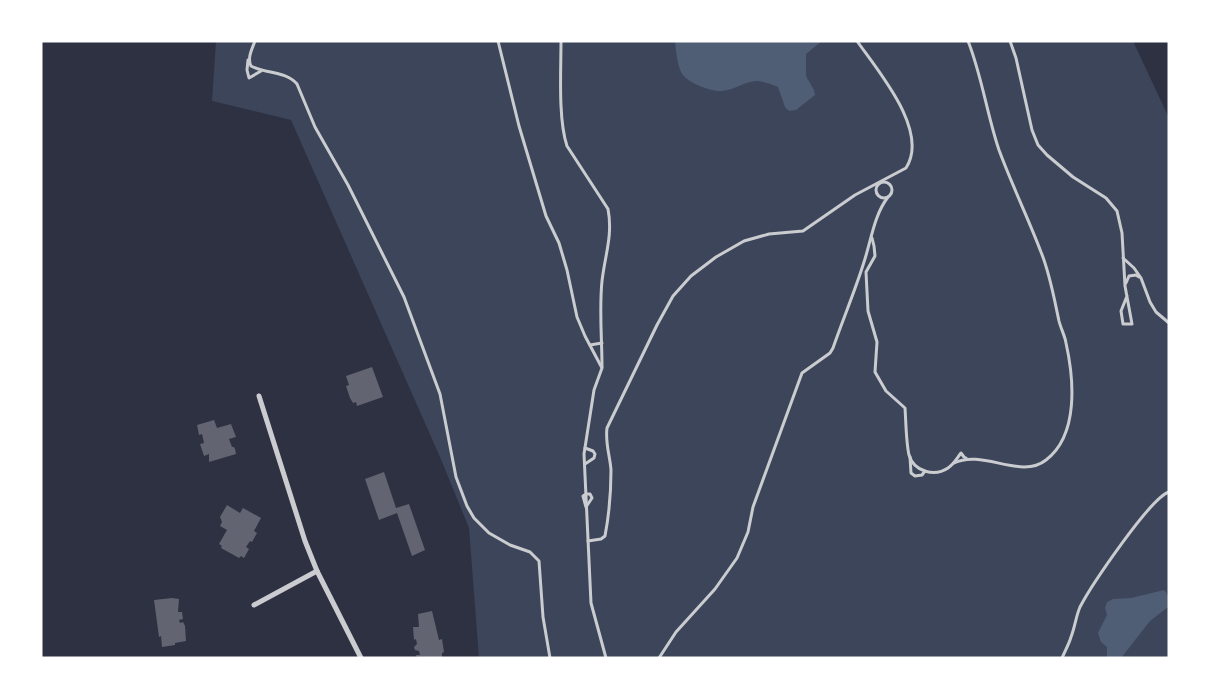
<svg xmlns="http://www.w3.org/2000/svg" width="1210" height="699" viewBox="0 0 1210 699" font-family="Figtree,sans-serif">
	<style>
		.green { fill: #3c4559 }
		.water { fill: #4f5d75 }
		.building { fill: #626471 }
		.lines { fill: none; stroke-linecap: round; stroke-linejoin: round }
		.service { stroke: #caccd0; stroke-width: 3 }
		.minor { stroke: #caccd0; stroke-width: 5 }
	</style>
	<rect width="100%" height="100%" fill="#2d3142"/>
	<!-- green -->
	<polygon class="green" points="216,41 1133,41 1169,118 1169,658 479,658 469,528 440,457 291,120 212,101"/>
	<!-- water -->
	<g class="water">
		<path d="M 675,41 L 822,41 L 806,54 L 806,76 L 814,90 L 815,95 L 796,110 L 789,111 L 785,107 L 778,87 C 771,84 763,81 756,81 C 744,82 734,90 722,91 C 711,92 685,82 681,72 C 677,63 676,51 675,41 Z"/>
		<path d="M 1164,590 C 1168,593 1170,602 1168,607 L 1150,621 L 1121,658 L 1107,658 L 1107,647 L 1101,642 L 1098,633 L 1107,615 L 1105,608 L 1107,602 L 1113,599 L 1131,598 Z"/>
	</g>
	<!-- building -->
	<g class="building">
		<polygon points="372,367 383,397 357,406 356,402 353,403 350,398 346,386 349,385 346,376"/>
		<polygon points="214,420 217,428 231,424 236,437 229,439 232,447 234,447 235,449 236,454 209,462 209,454 204,456 200,444 204,443 202,434 199,435 197,425"/>
		<polygon points="384,472 396,508 409,504 425,550 412,556 397,513 379,520 365,479"/>
		<polygon points="227,505 240,513 243,508 261,518 254,531 257,533 252,542 250,541 246,547 249,549 244,558 241,556 239,558 221,548 222,546 219,544 227,530 220,526 222,522 220,517"/>
		<polygon points="172,598 179,599 178,612 182,612 183,619 179,620 180,623 183,622 185,626 186,641 175,643 175,645 162,647 161,636 159,637 154,600"/>
		<polygon points="432,611 439,640 442,639 444,652 442,653 442,658 417,658 416,655 420,655 419,651 415,650 414,647 417,644 416,639 414,640 413,627 419,627 418,614"/>
	</g>
	<g class="lines">
		<!-- service -->
		<g class="service">
			<path d="M 255,41 C 252,49 247,58 251,66 C 266,74 286,71 297,84 L 315,127 L 348,185 L 404,297 L 440,394 L 456,477 L 467,506 L 474,518 L 489,533 L 510,545 L 530,552 L 539,561 L 543,617 L 550,658"/>
			<polyline points="498,41 519,126 546,216 559,243 567,270 577,317 585,336 602,368 594,390 584,454 591,603 606,658"/>
			<path d="M 561,41 C 561,71 558,119 567,146 L 608,209 C 613,235 605,255 602,281 C 599,310 602,338 602,367"/>
			<polyline points="1010,41 1016,58 1032,130 1038,145 1047,155 1073,177 1106,198 1117,211 1122,233 1125,286 1132,324 1123,324 1121,311 1127,296"/>
			<polyline points="248,60 247,70 249,78 261,71"/>
			<circle cx="884" cy="190" r="8"/>
			<path d="M 872,238 L 874,246 L 875,256 L 866,272 L 868,311 L 877,342 L 875,372 L 886,391 L 905,408 C 906,422 906,442 909,455 C 914,472 935,477 948,468 C 954,464 957,458 961,453 L 964,457 L 966,458"/>
			<polyline points="1123,258 1134,268 1141,278 1150,302 1156,312 1169,323"/>
			<polyline points="1126,283 1129,276 1136,275 1139,277"/>
			<polyline points="590,345 602,343"/>
			<polyline points="585,448 593,451 595,454 594,458 585,464"/>
			<polyline points="910,457 911,473 915,476 922,475 925,471"/>
			<path d="M 954,463 C 983,449 1021,480 1046,460 C 1079,435 1074,379 1066,343 C 1065,336 1061,329 1059,321 C 1054,298 1050,274 1041,252 C 1028,218 1012,185 999,150 C 987,115 982,76 968,41"/>
			<polygon points="586,494 590,494 592,498 586,507 583,496"/>
			<path d="M 588,541 L 601,539 L 605,536 C 609,515 611,492 611,470 C 610,456 605,443 607,428 L 657,325 L 673,296 L 691,276 L 716,257 L 744,241 L 769,234 L 803,231 L 855,195 L 906,168 C 930,131 878,71 857,41"/>
			<path d="M 659,658 L 676,632 L 715,589 L 737,558 L 748,532 L 753,507 L 802,373 L 830,353 L 833,348 C 843,319 855,291 864,262 C 871,241 874,215 888,197"/>
			<path d="M 1062,658 C 1065,651 1069,644 1071,637 C 1075,627 1076,616 1080,607 C 1091,586 1150,498 1169,492"/>
		</g>
		<!-- minor -->
		<g class="minor">
			<polyline points="259,396 305,541 317,571 361,658"/>
			<polyline points="254,605 317,571"/>
		</g>
	</g>
	<!-- border -->
	<rect width="1210" height="699" fill="none" stroke="#ffffff" stroke-width="85"/>
</svg>
